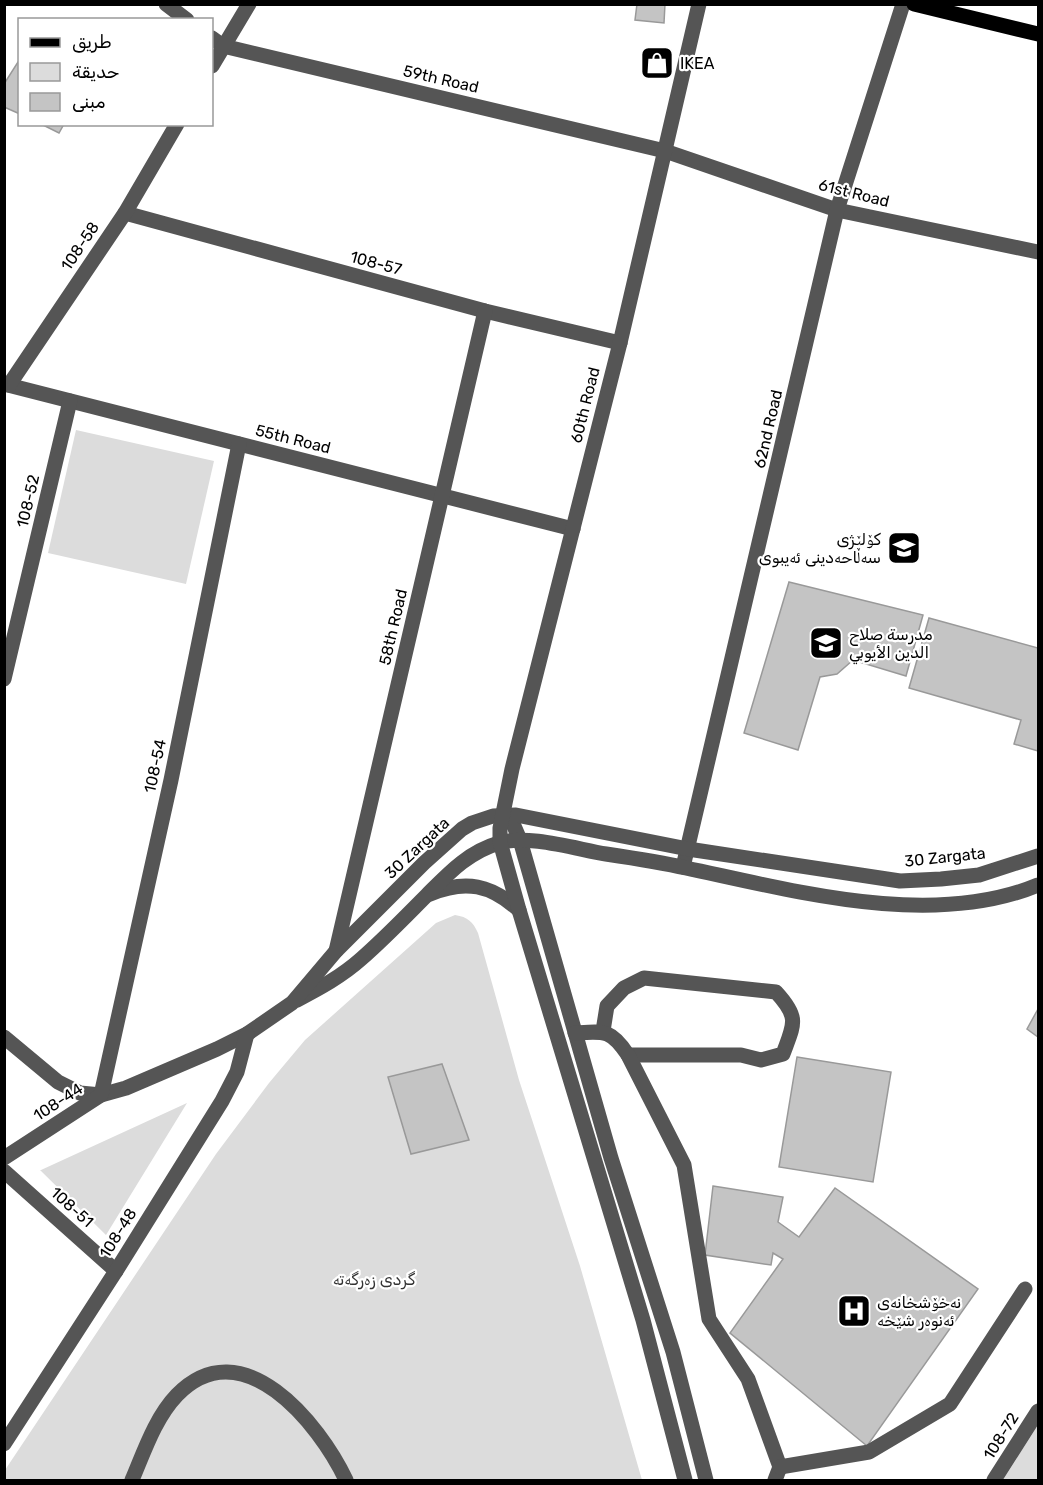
<svg xmlns="http://www.w3.org/2000/svg" width="1043" height="1485" viewBox="0 0 1043 1485" font-family="Rubik,'Noto Naskh Arabic',sans-serif">
	<style>
		.green { fill: #dcdcdc }
		.building { fill: #c4c4c4; stroke: #999; stroke-width: 1.5 }
		.lines { fill: none; stroke-linecap: round; stroke-linejoin: round }
		.minor { stroke: #555; stroke-width: 15 }
		.major { stroke: #000; stroke-width: 15 }
		.labels { text-anchor: middle; dominant-baseline: central; stroke-width: 4.5; stroke-linejoin: round; paint-order: stroke }
		.poi-label { font-size: 16px; fill: #000; stroke: #fff; text-anchor: start }
		.street-label { font-size: 16px; fill: #000; stroke: #fff }
		.park-label { font-size: 16px; fill: #333; stroke: #fff }
	</style>
	<rect width="100%" height="100%" fill="#fff"/>
	<!-- green -->
	<g class="green">
		<polygon points="76,430 214,461 186,584 48,553"/>
		<path d="M 455,915 C 468,917 473,922 478,933 L 519,1080 L 580,1266 L 642,1480 L 5,1480 L 5,1470 L 216,1154 L 269,1083 L 305,1040 L 436,923 Z"/>
		<polygon points="187,1103 106,1235 40,1170 41,1170"/>
		<polygon points="1038,1425 1038,1480 1003,1480"/>
	</g>
	<!-- building -->
	<g class="building">
		<polygon points="637,4 665,4 664,23 635,20"/>
		<polygon points="18,62 20,62 20,114 4,107 4,84"/>
		<polygon points="41,124 64,124 59,133"/>
		<polygon points="789,582 923,615 906,676 853,660 837,674 820,677 798,750 744,733"/>
		<polygon points="929,618 1038,648 1038,751 1014,744 1021,720 909,688"/>
		<polygon points="1038,1009 1038,1037 1027,1029"/>
		<polygon points="797,1057 891,1072 873,1182 779,1167"/>
		<polygon points="442,1064 469,1140 411,1154 388,1077"/>
		<polygon points="713,1186 783,1197 778,1222 799,1237 835,1188 978,1289 867,1446 730,1333 783,1259 773,1253 771,1265 705,1255"/>
	</g>
	<g class="lines">
		<!-- minor -->
		<g class="minor">
			<polyline points="166,4 187,20"/>
			<polyline points="212,38 223,46 665,151 837,210 1038,252"/>
			<polyline points="212,66 249,4"/>
			<polyline points="125,213 485,311 620,343"/>
			<polyline points="4,384 573,529"/>
			<polyline points="9,385 125,213 177,124"/>
			<polyline points="4,679 70,401"/>
			<polyline points="503,814 514,826 520,840 611,1158 673,1352 706,1480"/>
			<polyline points="683,867 837,210 903,4"/>
			<path d="M 430,894 C 466,879 491,885 519,910"/>
			<polyline points="336,951 485,311"/>
			<path d="M 297,1000 C 320,988 342,976 361,959 C 384,939 405,917 427,895 C 448,874 468,852 499,843 C 527,834 576,849 606,854 C 633,858 660,862 686,868 C 795,891 932,929 1038,885"/>
			<path d="M 603,1031 L 607,1006 L 624,988 L 644,978 L 776,992 C 800,1018 794,1024 783,1054 L 761,1060 L 741,1055 L 628,1055"/>
			<path d="M 575,1033 C 604,1031 611,1029 628,1055 L 684,1165 L 709,1319 L 748,1379 L 780,1467 L 775,1480"/>
			<polyline points="4,1037 58,1082 80,1093 101,1095 126,1088 217,1049 247,1034 292,1003 336,951 424,863 462,829 472,823 493,816 516,815 688,849 900,881 941,879 979,875 1038,856"/>
			<polyline points="4,1158 101,1095 171,780 239,444"/>
			<polyline points="4,1171 116,1271"/>
			<polyline points="4,1444 116,1271 222,1101 237,1072 247,1034"/>
			<polyline points="780,1467 869,1452 950,1404 1025,1289"/>
			<path d="M 132,1480 C 144,1452 155,1418 177,1395 C 242,1328 319,1423 346,1480"/>
			<polyline points="685,1480 643,1320 519,910 500,842 500,828 512,769 620,343 699,4"/>
			<polyline points="994,1480 1038,1411"/>
		</g>
		<!-- major -->
		<polyline class="major" points="914,4 1038,34"/>
	</g>
	<!-- icons -->
	<defs>
		<g id="shop-square" transform="scale(1.725)"><rect x="-9" y="-9" width="18" height="18" rx="4" fill="#000" stroke="#fff"/><path d="M-5-2.5h2.3a2.7 3.5 0 0 1 5.4 0H5L5.5 6h-11ZM-1.5-2.5h3a1.5 2.3 0 0 0-3 0Z" fill="#fff"/></g>
		<g id="university-square" transform="scale(1.725)"><rect x="-9" y="-9" width="18" height="18" rx="4" fill="#000" stroke="#fff"/><path d="M0-5L7-2L0 1L-7-2ZM-4 1L0 2.5L4 1V4Q0 6-4 4Z" fill="#fff"/></g>
		<g id="school-square" transform="scale(1.725)"><rect x="-9" y="-9" width="18" height="18" rx="4" fill="#000" stroke="#fff"/><path d="M0-5L7-2L0 1L-7-2ZM-4 1L0 2.5L4 1V4Q0 6-4 4Z" fill="#fff"/></g>
		<g id="hospital-square" transform="scale(1.725)"><rect x="-9" y="-9" width="18" height="18" rx="4" fill="#000" stroke="#fff"/><path d="M-5-5h3v3.5h4V-5h3V5h-3V1.5h-4V5h-3Z" fill="#fff"/></g>
	</defs>
	<g fill-rule="evenodd">
		<use href="#shop-square" x="657" y="63"/>
		<use href="#university-square" x="904" y="548"/>
		<use href="#school-square" x="826" y="643"/>
		<use href="#hospital-square" x="854" y="1311"/>
	</g>
	<g class="labels">
		<!-- poi labels -->
		<g class="poi-label">
			<text x="680" y="63">IKEA</text>
			<text x="881" y="539" text-anchor="end">کۆلێژی<tspan x="881" dy="18">سەڵاحەدینی ئەیبوی</tspan></text>
			<text x="849" y="634">مدرسة صلاح<tspan x="849" dy="18">الدين الأيوبي</tspan></text>
			<text x="877" y="1302">نەخۆشخانەی<tspan x="877" dy="18">ئەنوەر شێخە</tspan></text>
		</g>
		<!-- street labels -->
		<g class="street-label">
			<text transform="translate(441 79) rotate(13)">59th Road</text>
			<text transform="translate(854 193) rotate(14)">61st Road</text>
			<text transform="translate(80 246) rotate(-56)">108-58</text>
			<text transform="translate(376 263) rotate(15)">108-57</text>
			<text transform="translate(585 405) rotate(-76)">60th Road</text>
			<text transform="translate(768 429) rotate(-77)">62nd Road</text>
			<text transform="translate(293 439) rotate(14)">55th Road</text>
			<text transform="translate(28 501) rotate(-77)">108-52</text>
			<text transform="translate(393 627) rotate(-77)">58th Road</text>
			<text transform="translate(155 766) rotate(-78)">108-54</text>
			<text transform="translate(417 848) rotate(-43)">30 Zargata</text>
			<text transform="translate(945 857) rotate(-6)">30 Zargata</text>
			<text transform="translate(58 1102) rotate(-33)">108-44</text>
			<text transform="translate(72 1207) rotate(42)">108-51</text>
			<text transform="translate(118 1233) rotate(-58)">108-48</text>
			<text transform="translate(1001 1436) rotate(-58)">108-72</text>
		</g>
		<!-- park labels -->
		<g class="park-label">
			<text x="374" y="1279">گردی زەرگەتە</text>
		</g>
	</g>
	<!-- border -->
	<rect width="1043" height="1485" fill="none" stroke="#000000" stroke-width="12"/>
	<!-- legend -->
	<rect x="18" y="18" width="195" height="108" fill="#ffffff" stroke="#999999" stroke-width="1.5"/>
	<rect x="30" y="38" width="30" height="9" fill="#000000" stroke="#999999" stroke-width="1.5"/>
	<text x="72" y="48" font-size="18" fill="#000000">طريق</text>
	<rect x="30" y="63" width="30" height="18" fill="#dcdcdc" stroke="#999999" stroke-width="1.5"/>
	<text x="72" y="78" font-size="18" fill="#000000">حديقة</text>
	<rect x="30" y="93" width="30" height="18" fill="#c4c4c4" stroke="#999999" stroke-width="1.5"/>
	<text x="72" y="108" font-size="18" fill="#000000">مبنى</text>
</svg>
